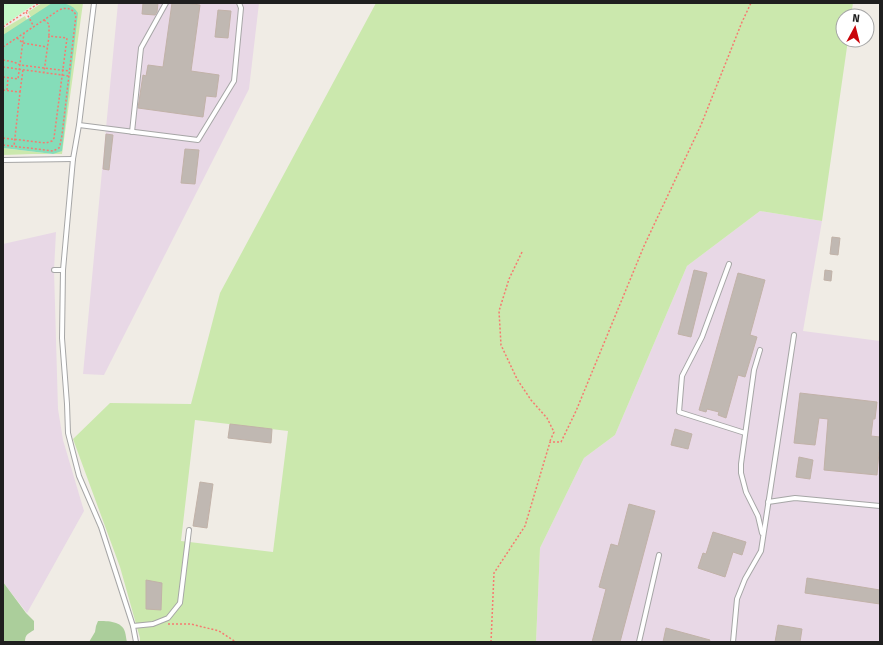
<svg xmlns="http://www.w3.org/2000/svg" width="883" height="645" viewBox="0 0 883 645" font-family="'Fira Sans',sans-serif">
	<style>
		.industrial { fill: #e8d8e6 }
		.grass { fill: #cbe8ad; fill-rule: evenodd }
		.forest { fill: #abce9b }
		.park { fill: #c4f8c7 }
		.pitch { fill: #85ddb9 }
		.building { fill: #c0b8b2; stroke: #c1b2a8 }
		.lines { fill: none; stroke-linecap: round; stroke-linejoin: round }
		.service-casing { stroke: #a6a6a6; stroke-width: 6 }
		.path { stroke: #f67a70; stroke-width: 1.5; stroke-dasharray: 2 2; stroke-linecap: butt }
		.service { stroke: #fff; stroke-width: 4 }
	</style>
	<rect width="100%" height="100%" fill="#f0ece5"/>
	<!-- industrial -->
	<g class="industrial">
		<polygon points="118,3 259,3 249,89 104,375 83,374 106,128"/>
		<polygon points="760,211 822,221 803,331 880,341 880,642 536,642 540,548 584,458 615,435 687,266"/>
		<polygon points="56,232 54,270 58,409 63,440 84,511 27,613 3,582 3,244"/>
	</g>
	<!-- grass -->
	<g class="grass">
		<polygon points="42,3 83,3 62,154 32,154 3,155 3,148 53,154 35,24 28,12"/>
		<path d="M 376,3 L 853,3 L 851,16 L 843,16 L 843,40 L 848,40 L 822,221 L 760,211 L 687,266 L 615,435 L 584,458 L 540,548 L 536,642 L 140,642 L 140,638 L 120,567 L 73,439 L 110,403 L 191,404 L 220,293 ZM 195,420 L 288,431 L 273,552 L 181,541 Z"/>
		<polygon points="25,16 30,26 3,43 3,29"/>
	</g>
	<!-- forest -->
	<g class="forest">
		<path d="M 3,582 L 26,613 L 34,621 L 34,630 C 28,634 25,634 25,642 L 3,642 Z"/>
		<path d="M 98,621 C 108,621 122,621 125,632 C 126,635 126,639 127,642 L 89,642 L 95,632 L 96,626 Z"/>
	</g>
	<!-- park -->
	<polygon class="park" points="3,3 36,3 3,26"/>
	<!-- pitch -->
	<path class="pitch" d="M 52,3 C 63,3 72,3 78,13 L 62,151 L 53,154 L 3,148 L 3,35 Z"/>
	<!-- building -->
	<g class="building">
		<polygon points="143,3 158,3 157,12 155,15 142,14"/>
		<polygon points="172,3 186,3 200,5 191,71 219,75 216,97 206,96 203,117 138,108 143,75 146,76 148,65 163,67"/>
		<polygon points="218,10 231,11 228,38 215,37"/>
		<polygon points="106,134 113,135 109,170 103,169"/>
		<polygon points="185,149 199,150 195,184 181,183"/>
		<polygon points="832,237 840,238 838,255 830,254"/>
		<polygon points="694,270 707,273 691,337 678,334"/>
		<polygon points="825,270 832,271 831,281 824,280"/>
		<polygon points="738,273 765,280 750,335 757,337 745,377 738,375 726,418 718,415 719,412 707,409 706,412 699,410"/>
		<polygon points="800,393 877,402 875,419 873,419 871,436 880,437 880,452 879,452 877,475 824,470 828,419 819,418 815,445 794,443"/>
		<polygon points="230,424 272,429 271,443 228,438"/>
		<polygon points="675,429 692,434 688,449 671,445"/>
		<polygon points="799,457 813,460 810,479 796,477"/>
		<polygon points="200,482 213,484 207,528 193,526"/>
		<polygon points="629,504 655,511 620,642 592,642 606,589 599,587 611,544 618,546"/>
		<polygon points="713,532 746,542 742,555 733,552 725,577 698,568 703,553 706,554"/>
		<polygon points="807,578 880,590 880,604 805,593"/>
		<polygon points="146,580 162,583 161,610 146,609"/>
		<polygon points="778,625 802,629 800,642 775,642"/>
		<polygon points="666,628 710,640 709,642 663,642"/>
	</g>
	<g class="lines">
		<!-- service casing -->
		<g class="service-casing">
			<g id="service">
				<polyline points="94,3 79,125 73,159 63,270 62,338 67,404 68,433 79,476 101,527 133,626 136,642"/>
				<polyline points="79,125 198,140 234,81 241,8 239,3"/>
				<polyline points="132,132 141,48 166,3"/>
				<polyline points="3,160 73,159"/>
				<polyline points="729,264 702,337 682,376 679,412 745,433"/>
				<polyline points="54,270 63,270"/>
				<polyline points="760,350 754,370 741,464 741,473 746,492 758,516 762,533"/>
				<polyline points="768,502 795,498 880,506"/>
				<polyline points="133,626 153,624 168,618 180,603 189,530"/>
				<polyline points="639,642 659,555"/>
				<polyline points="733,642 737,599 745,579 761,551 794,335"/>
			</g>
		</g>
		<!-- path -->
		<g class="path">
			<polyline points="26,12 34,27"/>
			<polyline points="44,20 49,24 49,36"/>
			<polyline points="3,27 39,3"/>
			<polyline points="17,38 23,43 47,47"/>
			<path d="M 3,47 L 12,41 L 59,10 C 66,7 72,8 76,15 L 62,135 L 60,145 L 59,148 L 53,151 L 3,145"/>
			<polyline points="3,60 14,62 20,65 69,71"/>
			<polyline points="3,67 69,76"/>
			<polyline points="3,77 18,79 24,33"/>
			<polyline points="3,90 20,92 14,146"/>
			<polyline points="7,90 8,78"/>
			<polyline points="20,92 23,70"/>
			<polyline points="3,138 46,143 52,141 54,138 67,38 49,36 44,72"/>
			<polyline points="522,252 509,279 499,311 501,345 517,379 531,400 547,418 554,432 550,441"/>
			<polyline points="168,624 191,624 219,631 236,642"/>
			<polyline points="491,642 494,573 525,526 550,442 561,442 576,411 644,246 701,125 742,22 751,3"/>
		</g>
		<!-- service -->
		<use href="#service" class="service"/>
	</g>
	<!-- border -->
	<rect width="883" height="645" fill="none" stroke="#1f1f1f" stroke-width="8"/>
	<!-- north arrow -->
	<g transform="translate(855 28) rotate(7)"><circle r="19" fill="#ffffff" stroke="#a5a5a5"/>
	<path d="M0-3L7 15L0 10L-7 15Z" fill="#c9050a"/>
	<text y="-6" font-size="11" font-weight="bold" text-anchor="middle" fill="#1f1f1f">N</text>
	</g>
</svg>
